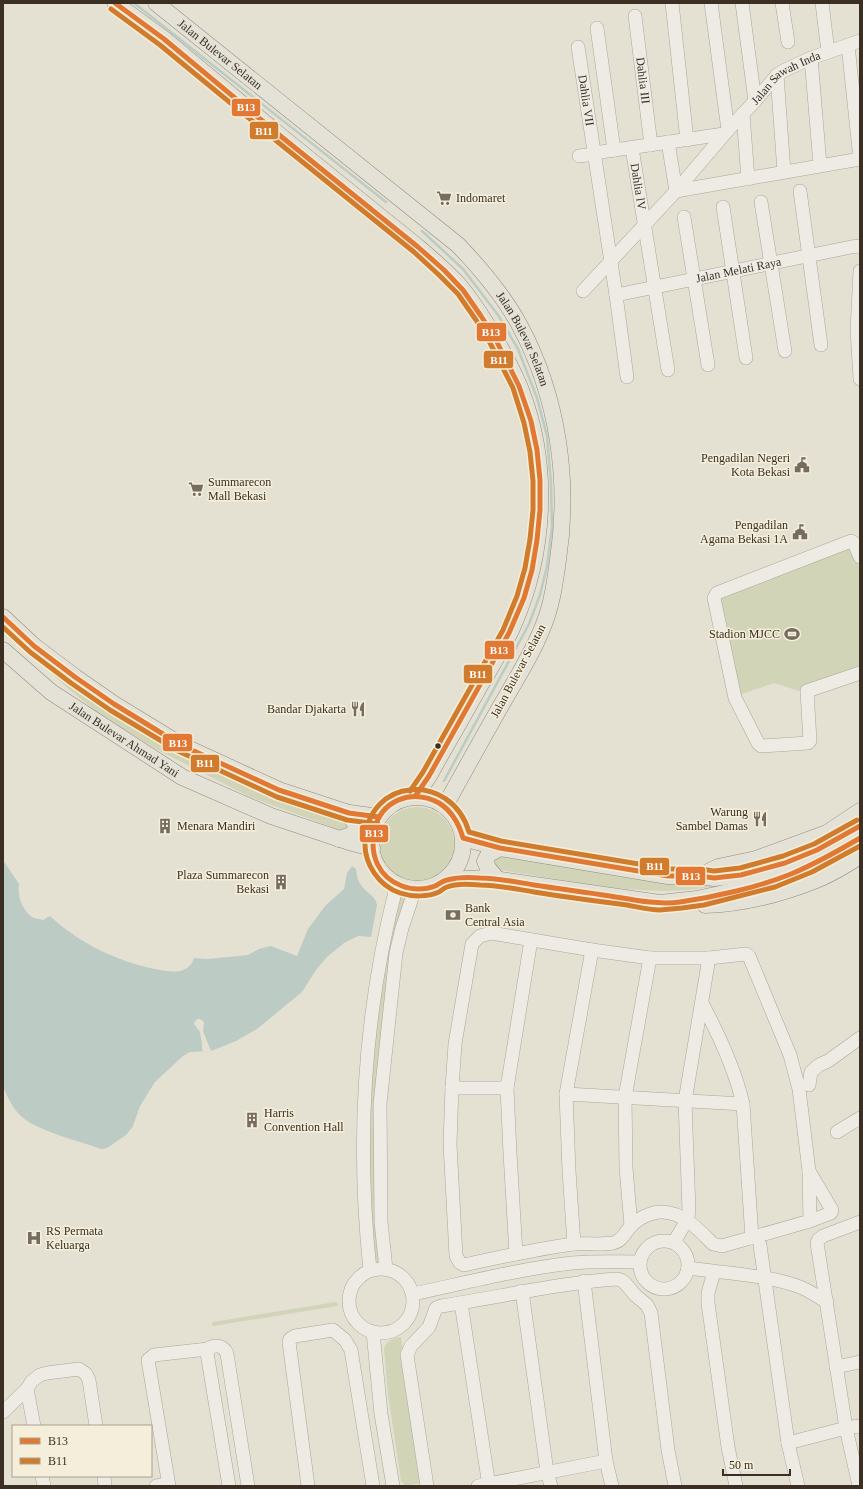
<svg xmlns="http://www.w3.org/2000/svg" width="863" height="1489" viewBox="0 0 863 1489" font-family="Georgia,serif">
	<style>
		.green { fill: #d1d4b6 }
		.water { fill: #bccbc3 }
		.pier { fill: #e4e1d3 }
		.lines { fill: none; stroke-linecap: round; stroke-linejoin: round }
		.stream { stroke: #bccbc3; stroke-width: 2.5 }
		.minor-casing { stroke: #aaa69b; stroke-width: 14 }
		.major-casing { stroke: #908c82; stroke-width: 17 }
		.minor { stroke: #edebe3; stroke-width: 13 }
		.major { stroke: #e4e1d6; stroke-width: 16 }
		.bus-1-casing { stroke: #f4eeda; stroke-width: 8 }
		.bus-2-casing { stroke: #f4eeda; stroke-width: 8 }
		.bus-1 { stroke: #e17935; stroke-width: 5 }
		.bus-2 { stroke: #d17c2c; stroke-width: 5 }
		.bus-dot { fill: #3a2f22; stroke: #f4eeda; stroke-width: 1.5 }
		.labels { text-anchor: middle; dominant-baseline: central; stroke-width: 3; stroke-linejoin: round; paint-order: stroke }
		.street-label { font-size: 12px; fill: #3a2f22; stroke: #f4eeda }
		.poi-label { font-size: 12px; fill: #3a2f22; stroke: #f4eeda; text-anchor: start }
		.line-badge { stroke: #f4eeda; stroke-width: 1.5 }
		.badge-label { font-size: 11px; text-anchor: middle; font-weight: bold; fill: #fff }
	</style>
	<rect width="100%" height="100%" fill="#e4e1d3"/>
	<!-- green -->
	<g class="green">
		<polygon points="852,547 860,570 860,671 802,692 774,683 736,696 716,597"/>
		<polygon points="42,659 160,741 204,764 256,790 349,819 349,830 340,830 250,797 154,748 94,710 64,685 41,663"/>
		<circle cx="417" cy="844" r="37"/>
		<path d="M 497,854 L 729,884 C 707,888 685,891 663,891 C 607,890 548,877 494,869 L 492,856 Z"/>
		<polygon points="397,884 415,889 402,928 384,1060 386,1269 370,1270 363,1120"/>
		<polygon points="336,1302 338,1304 337,1306 213,1326 212,1324 213,1322"/>
		<path d="M 401,1337 L 421,1483 L 405,1486 L 401,1481 L 388,1394 L 384,1348 C 388,1340 392,1338 401,1337 Z"/>
	</g>
	<!-- water -->
	<path class="water" d="M 3,860 L 19,884 C 17,895 22,912 34,918 C 37,919 41,919 43,920 L 50,916 C 79,943 116,961 155,969 C 170,972 188,976 194,958 L 208,959 L 248,955 L 259,949 L 271,946 L 297,956 L 308,929 L 326,905 L 344,889 L 347,873 L 352,866 L 356,869 C 357,875 357,880 361,885 C 366,893 375,895 377,905 L 371,937 L 358,936 L 344,943 L 327,957 L 316,970 L 302,992 L 257,1029 L 236,1041 L 211,1051 L 190,1052 L 183,1056 L 155,1082 L 140,1106 L 133,1126 L 126,1135 L 107,1148 L 102,1149 C 81,1142 35,1130 21,1116 C 12,1108 8,1097 3,1087 Z"/>
	<!-- pier -->
	<polygon class="pier" points="198,1019 200,1019 204,1022 203,1031 211,1051 203,1052 202,1048 202,1045 200,1032 194,1024 195,1021"/>
	<g class="lines">
		<!-- stream -->
		<g class="stream">
			<polyline points="134,3 386,202"/>
			<polyline points="422,231 463,269 498,315 518,349 537,398 547,436 551,483 552,527 547,566 540,595 529,624 444,781"/>
		</g>
		<!-- minor casing -->
		<g class="minor-casing">
			<g id="minor">
				<polyline points="672,3 687,140"/>
				<polyline points="711,3 728,130"/>
				<polyline points="742,3 755,101"/>
				<polyline points="782,3 788,42"/>
				<polyline points="822,3 828,52"/>
				<path id="s1" d="M 635,16 L 651,145"/>
				<polyline points="597,28 614,150"/>
				<polyline points="848,45 860,159"/>
				<path id="s2" d="M 578,47 L 616,295 L 627,377"/>
				<polyline points="811,58 820,165"/>
				<polyline points="777,75 784,172"/>
				<polyline points="743,114 748,179"/>
				<polyline points="668,142 676,191 860,159"/>
				<path id="s3" d="M 632,148 L 668,370"/>
				<polyline points="594,153 724,134"/>
				<polyline points="579,156 595,154"/>
				<polyline points="800,191 821,345"/>
				<polyline points="761,202 785,351"/>
				<polyline points="723,207 746,358"/>
				<polyline points="684,217 708,365"/>
				<polyline points="860,271 857,330 860,379"/>
				<path id="s4" d="M 583,291 L 676,191 L 728,130 L 755,101 L 777,75 L 783,71 L 811,58 L 860,41"/>
				<path id="s5" d="M 616,295 L 851,247 L 860,246"/>
				<polyline points="860,557 854,543 851,541 717,593 714,598 735,698 758,743 761,746 808,743 810,741 807,691 860,673"/>
				<path d="M 491,933 L 592,950 L 650,958 L 709,958 L 746,954 L 749,956 L 790,1055 L 799,1089 L 809,1171 L 810,1221 L 722,1246 L 713,1244 C 699,1230 684,1213 663,1212 C 652,1211 637,1219 630,1227 C 625,1233 622,1241 613,1243 C 600,1245 586,1243 573,1244 C 536,1249 500,1257 464,1265 L 460,1263 L 456,1256 L 450,1144 L 452,1088 L 455,1044 L 472,944 L 480,936 Z"/>
				<path d="M 702,1003 C 719,1035 735,1069 743,1104 L 752,1238"/>
				<polyline points="809,1085 811,1072 819,1065 828,1061 860,1038"/>
				<polyline points="452,1088 507,1088"/>
				<polyline points="566,1094 743,1104"/>
				<polyline points="837,1132 860,1118"/>
				<polyline points="809,1171 832,1210 831,1213 810,1221"/>
				<polyline points="631,1226 626,1168 625,1097 650,958"/>
				<circle cx="664" cy="1265" r="24"/>
				<polyline points="674,1242 687,1220 689,1211 685,1101 709,958"/>
				<polyline points="574,1244 569,1171 566,1094 592,950"/>
				<polyline points="760,1245 788,1443 798,1486"/>
				<polyline points="516,1254 510,1153 507,1088 531,940"/>
				<path d="M 688,1268 C 723,1273 769,1275 800,1287 C 810,1291 818,1297 827,1302"/>
				<circle cx="381" cy="1301" r="32"/>
				<polyline points="386,1269 381,1222 380,1104 396,953 402,928 415,889"/>
				<path d="M 370,1270 C 356,1140 364,1011 397,884"/>
				<polyline points="714,1272 708,1293 708,1303 728,1447 736,1486"/>
				<polyline points="584,1281 606,1461 612,1486"/>
				<polyline points="522,1291 547,1472 551,1486"/>
				<path d="M 413,1294 C 465,1283 519,1269 572,1263 C 595,1261 617,1262 640,1262"/>
				<polyline points="461,1303 489,1486"/>
				<polyline points="373,1332 381,1414 393,1486"/>
				<polyline points="836,1367 860,1362"/>
				<polyline points="27,1389 34,1426"/>
				<polyline points="3,1412 27,1389 32,1381 40,1375 47,1373 79,1369 86,1374 89,1380 96,1426"/>
				<polyline points="788,1443 846,1428 860,1426"/>
				<polyline points="42,1476 44,1486"/>
				<polyline points="104,1476 105,1486"/>
				<polyline points="156,1486 168,1484"/>
				<polyline points="169,1486 148,1360 154,1355 208,1349"/>
				<path d="M 229,1486 L 207,1353 L 208,1349 C 214,1344 224,1345 227,1354 L 248,1486"/>
				<polyline points="308,1486 289,1342 290,1339 295,1336 333,1330 345,1340 351,1350 373,1486"/>
				<path d="M 427,1486 L 407,1355 L 411,1346 L 429,1327 L 436,1308 L 441,1306 C 500,1297 558,1283 617,1279 L 621,1280 L 625,1283 L 635,1295 L 647,1305 L 651,1313 L 668,1450 L 675,1486"/>
				<polyline points="478,1486 606,1461"/>
				<polyline points="859,1486 846,1428 817,1243 819,1239 823,1236 860,1222"/>
			</g>
		</g>
		<!-- major casing -->
		<g class="major-casing">
			<g id="major">
				<path d="M 115,3 L 164,39 L 283,138 L 418,247 C 432,259 446,271 458,284 C 472,300 483,318 494,336 C 504,355 515,373 522,393 C 550,467 545,554 513,626 C 504,646 492,665 481,684 C 464,715 446,745 429,776 L 416,795"/>
				<path id="s6" d="M 156,3 L 458,245 C 481,269 504,296 520,326 C 558,397 570,481 558,560 C 555,582 552,604 544,624 C 533,653 515,681 499,709 C 481,741 463,773 445,806"/>
				<polyline points="3,617 34,646 75,677 114,704 181,745 279,790 349,813 379,817"/>
				<path id="s7" d="M 3,650 L 51,692 L 182,777 L 271,816 L 349,842 L 372,848"/>
				<circle cx="417" cy="843" r="46"/>
				<polyline points="463,838 500,848 668,876 700,876 714,878 741,875 785,863 817,850 860,826"/>
				<polyline points="339,839 351,835 357,830 356,826 349,813"/>
				<polyline points="708,872 718,867 756,859 827,833 860,811"/>
				<polyline points="497,879 488,868 485,861 489,854 500,848"/>
				<polyline points="446,880 486,878 660,903 697,899 729,892 790,874 815,864 860,838"/>
				<path d="M 705,905 C 742,904 781,894 816,880 C 832,874 846,865 860,856"/>
			</g>
		</g>
		<!-- minor -->
		<use href="#minor" class="minor"/>
		<!-- major -->
		<use href="#major" class="major"/>
		<!-- bus-1 casing -->
		<g class="bus-1-casing">
			<g id="bus-1">
				<polyline points="115,3 164,39 283,138 418,247 444,270 463,290 481,316 494,336 519,386 531,421 537,450 540,480 540,510 537,540 532,570 524,598 509,633 429,776 416,795"/>
				<polyline points="3,617 34,646 75,677 114,704 181,745 279,790 349,813 379,817"/>
				<path d="M 860,826 L 817,850 L 785,863 L 741,875 L 714,878 L 700,876 L 668,876 L 500,848 L 463,838 C 459,824 452,811 439,803 C 412,788 380,800 374,832 C 370,855 378,877 402,886 C 412,890 425,890 435,886 C 439,884 442,881 447,880 C 457,877 469,877 480,878 C 498,878 516,882 534,885 C 559,889 585,892 610,896 C 634,900 657,905 680,902 C 715,897 759,887 791,874 C 815,864 838,851 860,838"/>
			</g>
		</g>
		<!-- bus-2 casing -->
		<g class="bus-2-casing">
			<g id="bus-2">
				<polyline points="111,9 160,45 279,143 414,252 439,275 458,294 476,320 488,339 513,388 524,423 530,452 533,481 533,510 530,539 525,568 517,596 503,630 423,772 410,791"/>
				<polyline points="3,627 30,652 71,683 110,710 178,751 277,797 347,820 378,824"/>
				<path d="M 857,820 L 814,844 L 783,856 L 740,868 L 714,871 L 700,869 L 669,869 L 501,841 L 469,832 C 451,771 367,777 365,842 C 364,864 379,886 400,893 C 412,897 428,897 439,892 C 442,890 444,888 447,887 C 456,883 470,884 480,885 C 498,885 516,889 534,892 C 565,897 596,901 627,905 C 638,907 649,910 660,910 L 682,908 L 704,905 L 775,887 L 812,872 L 860,846"/>
			</g>
		</g>
		<!-- bus-1 -->
		<use href="#bus-1" class="bus-1"/>
		<!-- bus-2 -->
		<use href="#bus-2" class="bus-2"/>
	</g>
	<!-- icons -->
	<defs>
		<g id="supermarket-bare" transform="scale(1.2)"><path d="M-6-5.5h2.5l.6 2H6L4.5 2H-2.5L-4.4-4H-6ZM-1.5 3.2a1.3 1.3 0 1 0 .1 0ZM3 3.2a1.3 1.3 0 1 0 .1 0Z" fill="#766d60" stroke="#f4eeda" stroke-width="2.5" paint-order="stroke"/></g>
		<g id="civic-bare" transform="scale(1.2)"><path d="M-.6-6.5H3V-4.5H.6V-3L4-1V1h2V6H-6V1h2V-1L-.6-3ZM-1.2 2.5V6h2.4V2.5Z" fill="#766d60" stroke="#f4eeda" stroke-width="2.5" paint-order="stroke"/></g>
		<g id="stadium-bare" transform="scale(1.2)"><path d="M0-5a6.5 5 0 1 0 0 10a6.5 5 0 1 0 0-10ZM-3.5-1.8h7v3.6h-7Z" fill="#766d60" stroke="#f4eeda" stroke-width="2.5" paint-order="stroke"/></g>
		<g id="restaurant-bare" transform="scale(1.2)"><path d="M-5-6h1v4h1v-4h1v4h1v-4h1v5L-1.5 .5V6h-2V.5L-5-1ZM5-6V6H3V1.5H1.5Q1.5-4 5-6Z" fill="#766d60" stroke="#f4eeda" stroke-width="2.5" paint-order="stroke"/></g>
		<g id="building-bare" transform="scale(1.2)"><path d="M-4-6H4V6H1V3H-1V6H-4ZM-2.5-4.3h1.7v1.8h-1.7ZM.8-4.3h1.7v1.8H.8ZM-2.5-1h1.7V.8h-1.7ZM.8-1h1.7V.8H.8Z" fill="#766d60" stroke="#f4eeda" stroke-width="2.5" paint-order="stroke"/></g>
		<g id="bank-bare" transform="scale(1.2)"><path d="M-6-4H6V4H-6ZM0-2.3a2.3 2.3 0 1 0 0 4.6a2.3 2.3 0 1 0 0-4.6Z" fill="#766d60" stroke="#f4eeda" stroke-width="2.5" paint-order="stroke"/></g>
		<g id="hospital-bare" transform="scale(1.2)"><path d="M-5-5h3v3.5h4V-5h3V5h-3V1.5h-4V5h-3Z" fill="#766d60" stroke="#f4eeda" stroke-width="2.5" paint-order="stroke"/></g>
	</defs>
	<g fill-rule="evenodd">
		<use href="#supermarket-bare" x="444" y="198"/>
		<use href="#civic-bare" x="802" y="465"/>
		<use href="#supermarket-bare" x="196" y="489"/>
		<use href="#civic-bare" x="800" y="532"/>
		<use href="#stadium-bare" x="792" y="634"/>
		<use href="#restaurant-bare" x="358" y="709"/>
		<use href="#restaurant-bare" x="760" y="819"/>
		<use href="#building-bare" x="165" y="826"/>
		<use href="#building-bare" x="281" y="882"/>
		<use href="#bank-bare" x="453" y="915"/>
		<use href="#building-bare" x="252" y="1120"/>
		<use href="#hospital-bare" x="34" y="1238"/>
	</g>
	<!-- markers -->
	<circle class="bus-dot" cx="438" cy="746" r="3.5"/>
	<g class="labels">
		<!-- street labels -->
		<g class="street-label">
			<text stroke="none"><textPath href="#s6" startOffset="82">Jalan Bulevar Selatan</textPath></text>
			<text stroke="none"><textPath href="#s1" startOffset="65">Dahlia III</textPath></text>
			<text stroke="none"><textPath href="#s4" startOffset="296">Jalan Sawah Inda</textPath></text>
			<text stroke="none"><textPath href="#s2" startOffset="54">Dahlia VII</textPath></text>
			<text stroke="none"><textPath href="#s3" startOffset="39">Dahlia lV</textPath></text>
			<text stroke="none"><textPath href="#s5" startOffset="125">Jalan Melati Raya</textPath></text>
			<text stroke="none"><textPath href="#s6" startOffset="502">Jalan Bulevar Selatan</textPath></text>
			<text transform="translate(518 671) rotate(-62)">Jalan Bulevar Selatan</text>
			<text stroke="none"><textPath href="#s7" startOffset="151">Jalan Bulevar Ahmad Yani</textPath></text>
		</g>
		<!-- poi labels -->
		<g class="poi-label">
			<text x="456" y="198">Indomaret</text>
			<text x="790" y="458" text-anchor="end">Pengadilan Negeri<tspan x="790" dy="14">Kota Bekasi</tspan></text>
			<text x="208" y="482">Summarecon<tspan x="208" dy="14">Mall Bekasi</tspan></text>
			<text x="788" y="525" text-anchor="end">Pengadilan<tspan x="788" dy="14">Agama Bekasi 1A</tspan></text>
			<text x="780" y="634" text-anchor="end">Stadion MJCC</text>
			<text x="346" y="709" text-anchor="end">Bandar Djakarta</text>
			<text x="748" y="812" text-anchor="end">Warung<tspan x="748" dy="14">Sambel Damas</tspan></text>
			<text x="177" y="826">Menara Mandiri</text>
			<text x="269" y="875" text-anchor="end">Plaza Summarecon<tspan x="269" dy="14">Bekasi</tspan></text>
			<text x="465" y="908">Bank<tspan x="465" dy="14">Central Asia</tspan></text>
			<text x="264" y="1113">Harris<tspan x="264" dy="14">Convention Hall</tspan></text>
			<text x="46" y="1231">RS Permata<tspan x="46" dy="14">Keluarga</tspan></text>
		</g>
	</g>
	<g class="line-badge">
		<rect x="231" y="98" width="30" height="19" rx="4" fill="#e17935"/>
		<rect x="249" y="121" width="30" height="19" rx="4" fill="#d17c2c"/>
		<rect x="476" y="322" width="31" height="20" rx="4" fill="#e17935"/>
		<rect x="483" y="350" width="31" height="19" rx="4" fill="#d17c2c"/>
		<rect x="484" y="640" width="31" height="20" rx="4" fill="#e17935"/>
		<rect x="463" y="664" width="30" height="20" rx="4" fill="#d17c2c"/>
		<rect x="162" y="733" width="31" height="19" rx="4" fill="#e17935"/>
		<rect x="190" y="754" width="30" height="19" rx="4" fill="#d17c2c"/>
		<rect x="359" y="824" width="30" height="19" rx="4" fill="#e17935"/>
		<rect x="639" y="857" width="31" height="19" rx="4" fill="#d17c2c"/>
		<rect x="675" y="866" width="31" height="20" rx="4" fill="#e17935"/>
	</g>
	<g class="badge-label">
		<text x="246" y="111">B13</text>
		<text x="264" y="135">B11</text>
		<text x="491" y="336">B13</text>
		<text x="499" y="364">B11</text>
		<text x="499" y="654">B13</text>
		<text x="478" y="678">B11</text>
		<text x="178" y="747">B13</text>
		<text x="205" y="767">B11</text>
		<text x="374" y="837">B13</text>
		<text x="655" y="870">B11</text>
		<text x="691" y="880">B13</text>
	</g>
	<!-- border -->
	<rect width="863" height="1489" fill="none" stroke="#3a2f22" stroke-width="8"/>
	<!-- legend -->
	<rect x="12" y="1425" width="140" height="52" fill="#f4eeda" stroke="#aaa290"/>
	<rect x="20" y="1438" width="20" height="6" fill="#e17935" stroke="#aaa290"/>
	<text x="48" y="1445" font-size="12" fill="#3a2f22">B13</text>
	<rect x="20" y="1458" width="20" height="6" fill="#d17c2c" stroke="#aaa290"/>
	<text x="48" y="1465" font-size="12" fill="#3a2f22">B11</text>
	<!-- scale -->
	<path d="M723 1469v6h67v-6" fill="none" stroke="#3a2f22" stroke-width="2"/>
	<text x="729" y="1469" font-size="12" fill="#3a2f22" stroke="#f4eeda" stroke-width="3" paint-order="stroke">50 m</text>
</svg>
